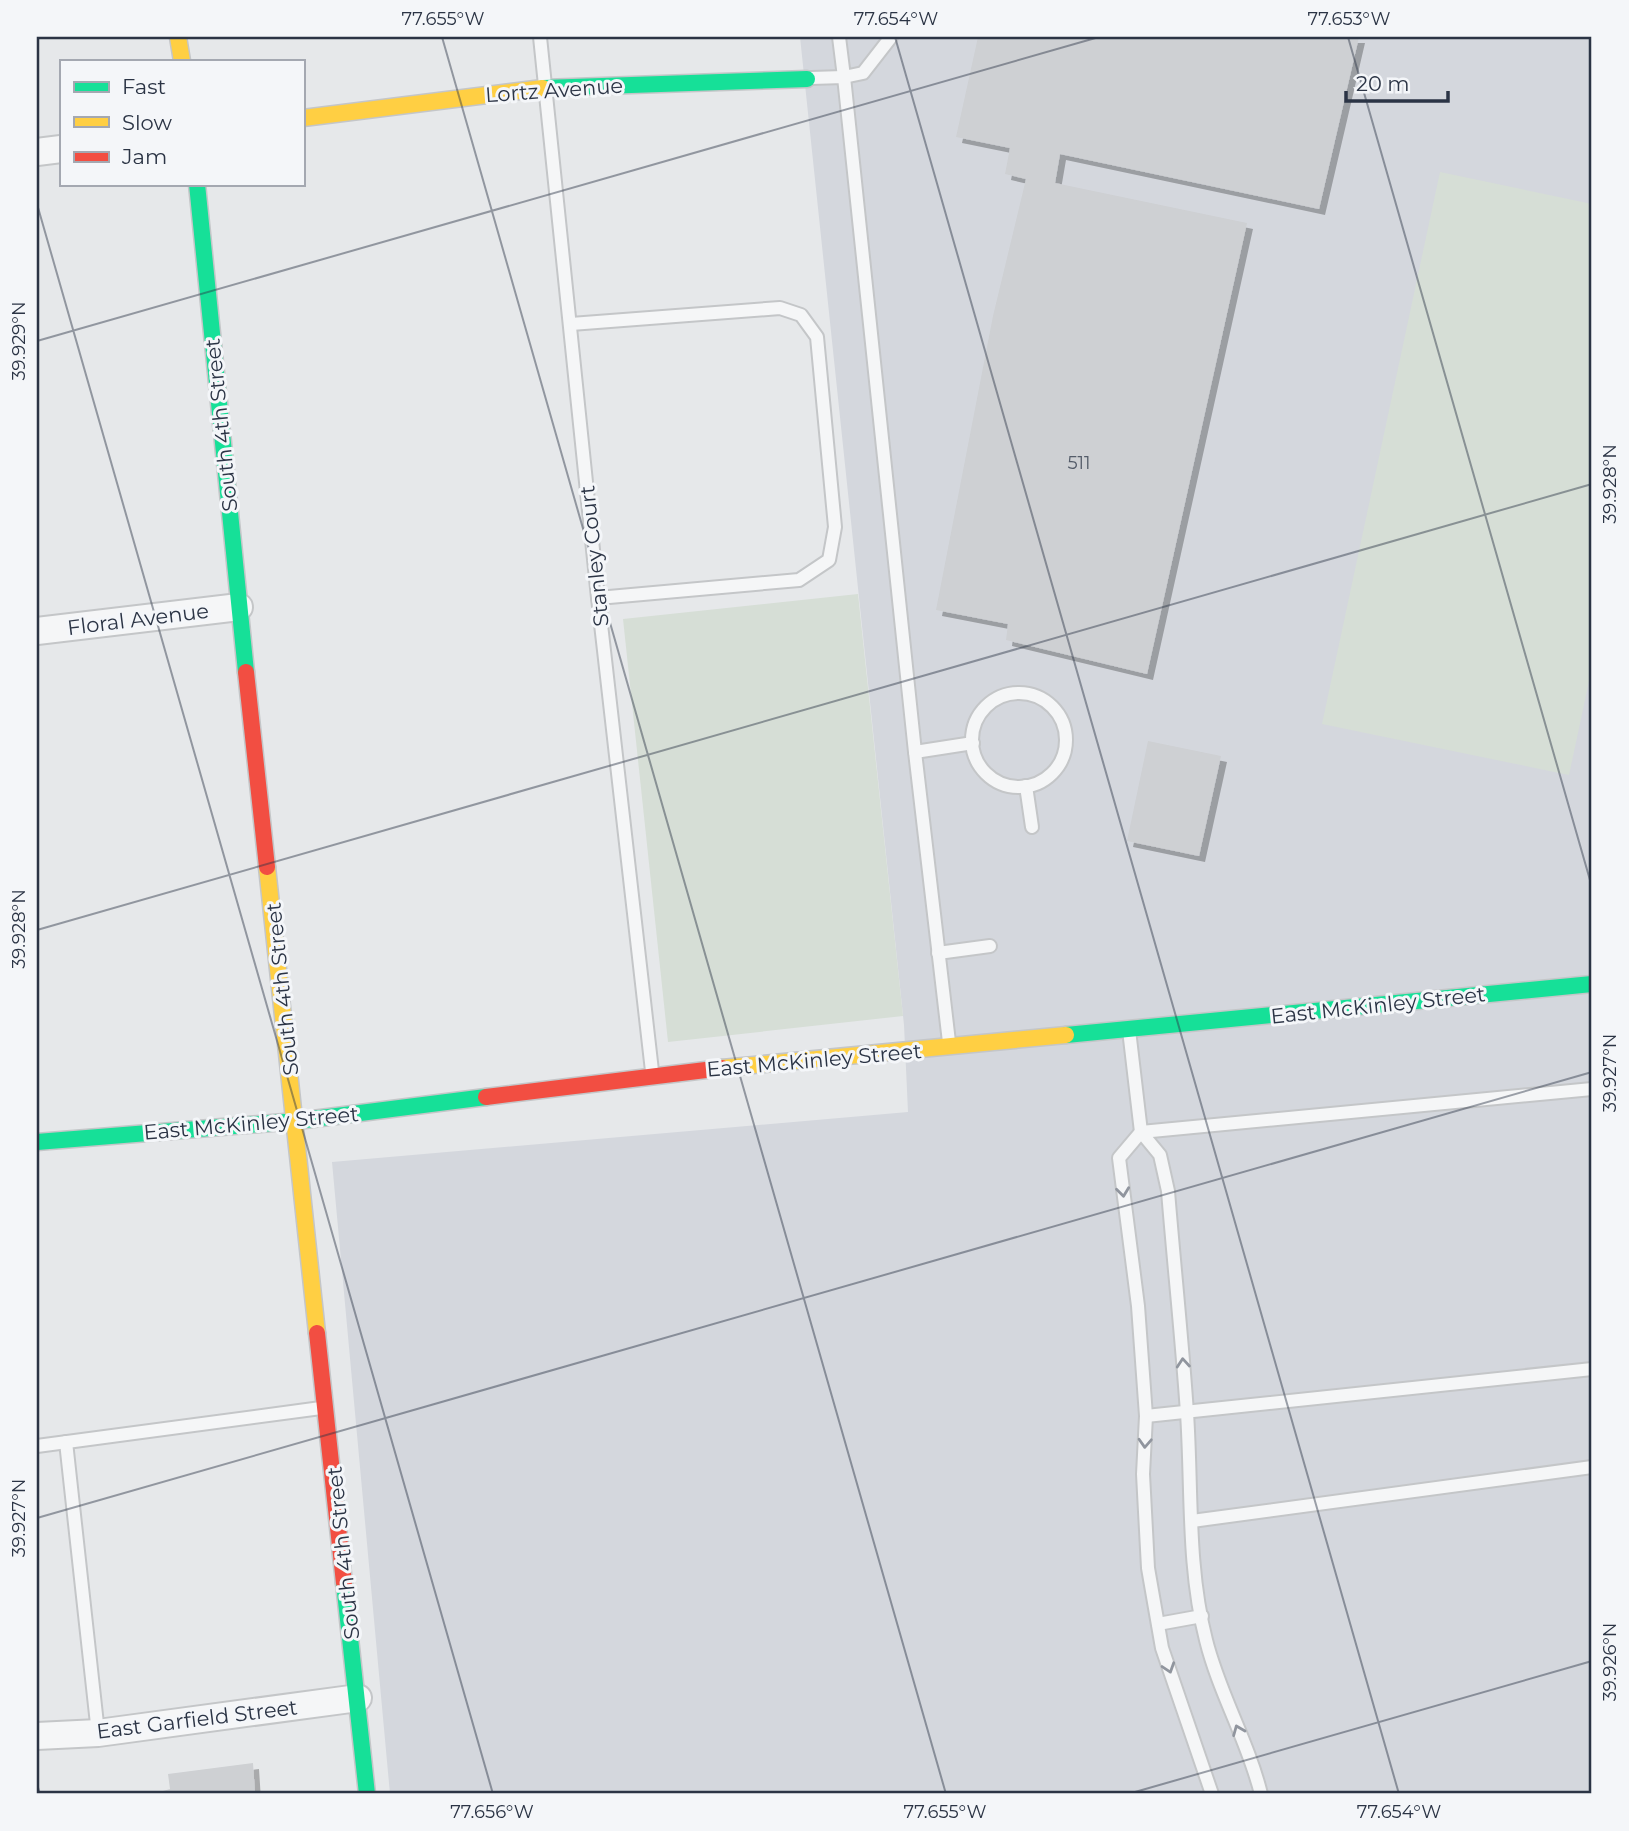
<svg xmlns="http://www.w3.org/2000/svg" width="1629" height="1831" viewBox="0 0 1629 1831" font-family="Montserrat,sans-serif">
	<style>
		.built { fill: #d4d7dd }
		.green { fill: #d6ded6 }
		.building { fill: #ced0d3; filter: url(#shadow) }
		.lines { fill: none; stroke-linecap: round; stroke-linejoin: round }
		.lane-casing { stroke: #c4c6c8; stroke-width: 16 }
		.street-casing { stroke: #c4c6c8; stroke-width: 30 }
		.fast-casing { stroke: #c4c6c8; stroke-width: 19 }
		.slow-casing { stroke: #c4c6c8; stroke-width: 19 }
		.jam-casing { stroke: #c4c6c8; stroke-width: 19 }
		.lane { stroke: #f5f6f7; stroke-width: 12 }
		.street { stroke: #f5f6f7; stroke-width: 26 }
		.fast { stroke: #16e098; stroke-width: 16 }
		.slow { stroke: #ffcf43; stroke-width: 16 }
		.jam { stroke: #f24e42; stroke-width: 16 }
		.oneway { stroke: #90959e }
		.ticks { fill: none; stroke: #2b3445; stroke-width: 2; stroke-opacity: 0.45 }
		.labels { text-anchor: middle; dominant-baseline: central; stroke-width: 6; stroke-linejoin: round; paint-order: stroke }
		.number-label { font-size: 18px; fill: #545c69 }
		.street-label { font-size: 21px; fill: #2b3445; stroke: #f4f6f9 }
		.neatline { fill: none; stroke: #2b3445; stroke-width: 2.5 }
		.ticks-label { font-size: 18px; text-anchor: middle; fill: #2b3445 }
	</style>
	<defs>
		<filter id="shadow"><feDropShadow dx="6" dy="6" stdDeviation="0" flood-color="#0004"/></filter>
	</defs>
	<rect width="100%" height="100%" fill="#e6e8ea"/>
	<!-- built -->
	<polygon class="built" points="800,37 1592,37 1592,1794 390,1794 332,1162 908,1112 904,1025"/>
	<!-- green -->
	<g class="green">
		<polygon points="1440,172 1592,204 1592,667 1569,775 1322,724"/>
		<polygon points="858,594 903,1016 668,1042 623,619"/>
	</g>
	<!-- building -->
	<g class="building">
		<polygon points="978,37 1359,37 1319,209 1060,154 1055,183 1247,223 1147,674 1006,640 1008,624 936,610 993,316 1026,179 1005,174 1010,148 956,137"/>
		<polygon points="1148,741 1221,756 1199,856 1127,841"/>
		<polygon points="253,1763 255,1794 152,1794 170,1789 168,1774"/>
	</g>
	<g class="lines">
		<!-- lane casing -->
		<g class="lane-casing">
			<g id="lane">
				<polyline points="540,37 598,598 652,1071"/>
				<polyline points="839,37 844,77 863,73 891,37"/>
				<polyline points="811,78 844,77 915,752 949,1042"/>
				<polyline points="571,324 780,308 801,315 817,337 835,527 829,560 799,580 598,598"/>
				<circle cx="1019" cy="740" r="47"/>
				<polyline points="915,752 973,743"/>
				<polyline points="1026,786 1032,827"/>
				<polyline points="938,953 990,946"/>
				<polyline points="1129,1030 1141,1132 1592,1089"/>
				<polyline points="1146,1416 1592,1369"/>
				<polyline points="66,1442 98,1733"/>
				<polyline points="37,1446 321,1408"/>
				<polyline points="1192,1521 1592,1467"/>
				<polyline points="1158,1624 1202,1616"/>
				<path d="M 1212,1794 L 1162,1648 L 1148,1568 L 1143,1474 L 1146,1416 L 1138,1306 L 1119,1158 L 1141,1132 L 1160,1155 L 1168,1191 C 1174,1265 1182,1339 1187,1413 C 1192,1487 1187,1567 1206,1640 C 1219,1693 1248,1741 1261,1794"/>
			</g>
		</g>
		<!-- street casing -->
		<g class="street-casing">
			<g id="street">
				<polyline points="37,152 61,149"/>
				<polyline points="37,631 239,607"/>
				<polyline points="37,1736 98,1733 358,1698"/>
			</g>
		</g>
		<!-- fast casing -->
		<g class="fast-casing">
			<g id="fast">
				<polyline points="543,88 807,79"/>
				<polyline points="197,184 246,672"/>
				<polyline points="1066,1035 1592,984"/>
				<polyline points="37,1142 297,1121 486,1097"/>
				<polyline points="344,1583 367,1794"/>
			</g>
		</g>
		<!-- slow casing -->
		<g class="slow-casing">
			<g id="slow">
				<polyline points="178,37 182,61"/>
				<polyline points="303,118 543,88"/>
				<polyline points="267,867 317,1333"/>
				<polyline points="722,1068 1066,1035"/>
			</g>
		</g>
		<!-- jam casing -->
		<g class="jam-casing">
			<g id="jam">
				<polyline points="246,672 267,867"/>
				<polyline points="486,1097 722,1068"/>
				<polyline points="317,1333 344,1583"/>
			</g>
		</g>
		<!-- lane -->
		<use href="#lane" class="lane"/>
		<!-- street -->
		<use href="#street" class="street"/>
		<!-- fast -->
		<use href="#fast" class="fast"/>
		<!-- slow -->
		<use href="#slow" class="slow"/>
		<!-- jam -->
		<use href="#jam" class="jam"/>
	</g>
	<!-- one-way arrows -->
	<defs><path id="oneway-chevron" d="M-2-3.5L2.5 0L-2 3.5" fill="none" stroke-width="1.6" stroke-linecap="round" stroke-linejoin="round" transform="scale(1.75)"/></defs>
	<g class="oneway">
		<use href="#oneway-chevron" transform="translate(1123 1192) rotate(83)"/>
		<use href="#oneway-chevron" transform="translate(1183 1363) rotate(-95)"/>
		<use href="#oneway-chevron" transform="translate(1145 1443) rotate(93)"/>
		<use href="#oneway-chevron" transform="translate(1169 1668) rotate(72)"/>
		<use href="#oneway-chevron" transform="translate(1238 1730) rotate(-112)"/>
	</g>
	<!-- ticks -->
	<path class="ticks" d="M 442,37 L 946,1794M 895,37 L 1399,1794M 1348,37 L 1592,887M 37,204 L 493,1794M 37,341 L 1099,37M 37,930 L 1592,484M 37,1518 L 1592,1072M 37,1784 L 40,1794M 1128,1794 L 1592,1661"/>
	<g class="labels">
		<!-- number labels -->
		<g class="number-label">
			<text x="1079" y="463">511</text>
		</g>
		<!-- street labels -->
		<g class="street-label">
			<text transform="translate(554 90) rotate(-4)">Lortz Avenue</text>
			<text transform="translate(221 425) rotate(-96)">South 4th Street</text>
			<text transform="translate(594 556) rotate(-96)">Stanley Court</text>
			<text transform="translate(138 619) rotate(-7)">Floral Avenue</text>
			<text transform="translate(282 989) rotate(-96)">South 4th Street</text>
			<text transform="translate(1378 1005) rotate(-6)">East McKinley Street</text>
			<text transform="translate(814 1060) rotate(-5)">East McKinley Street</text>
			<text transform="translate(251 1123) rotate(-5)">East McKinley Street</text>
			<text transform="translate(343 1553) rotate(-96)">South 4th Street</text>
			<text transform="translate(197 1719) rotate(-7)">East Garfield Street</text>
		</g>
	</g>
	<!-- border -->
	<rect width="1629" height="1831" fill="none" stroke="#f4f6f9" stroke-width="77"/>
	<!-- legend -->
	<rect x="60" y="60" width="245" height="126" fill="#f4f6f9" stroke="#a4a8b1" stroke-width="2"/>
	<rect x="74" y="82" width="35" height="10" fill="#16e098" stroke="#a4a8b1" stroke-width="2"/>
	<text x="122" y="94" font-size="21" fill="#2b3445">Fast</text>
	<rect x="74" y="117" width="35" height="10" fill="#ffcf43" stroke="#a4a8b1" stroke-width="2"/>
	<text x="122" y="130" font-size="21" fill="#2b3445">Slow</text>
	<rect x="74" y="152" width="35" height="10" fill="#f24e42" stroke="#a4a8b1" stroke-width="2"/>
	<text x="122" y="164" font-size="21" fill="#2b3445">Jam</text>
	<!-- scale -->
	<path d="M1346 91v10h102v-10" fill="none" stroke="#2b3445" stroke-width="3.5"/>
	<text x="1356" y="91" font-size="21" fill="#2b3445" stroke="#f4f6f9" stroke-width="5" paint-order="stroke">20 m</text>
	<rect x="38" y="38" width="1552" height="1754" class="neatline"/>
	<g class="ticks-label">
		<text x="443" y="25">77.655°W</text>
		<text x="896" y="25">77.654°W</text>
		<text x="1349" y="25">77.653°W</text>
		<text transform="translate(19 341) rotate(-90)" y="6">39.929°N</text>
		<text transform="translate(1610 484) rotate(-90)" y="6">39.928°N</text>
		<text transform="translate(19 929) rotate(-90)" y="6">39.928°N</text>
		<text transform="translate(1610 1073) rotate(-90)" y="6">39.927°N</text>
		<text transform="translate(19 1518) rotate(-90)" y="6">39.927°N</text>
		<text transform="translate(1610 1662) rotate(-90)" y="6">39.926°N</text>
		<text x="492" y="1818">77.656°W</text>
		<text x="945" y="1818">77.655°W</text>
		<text x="1399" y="1818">77.654°W</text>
	</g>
</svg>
